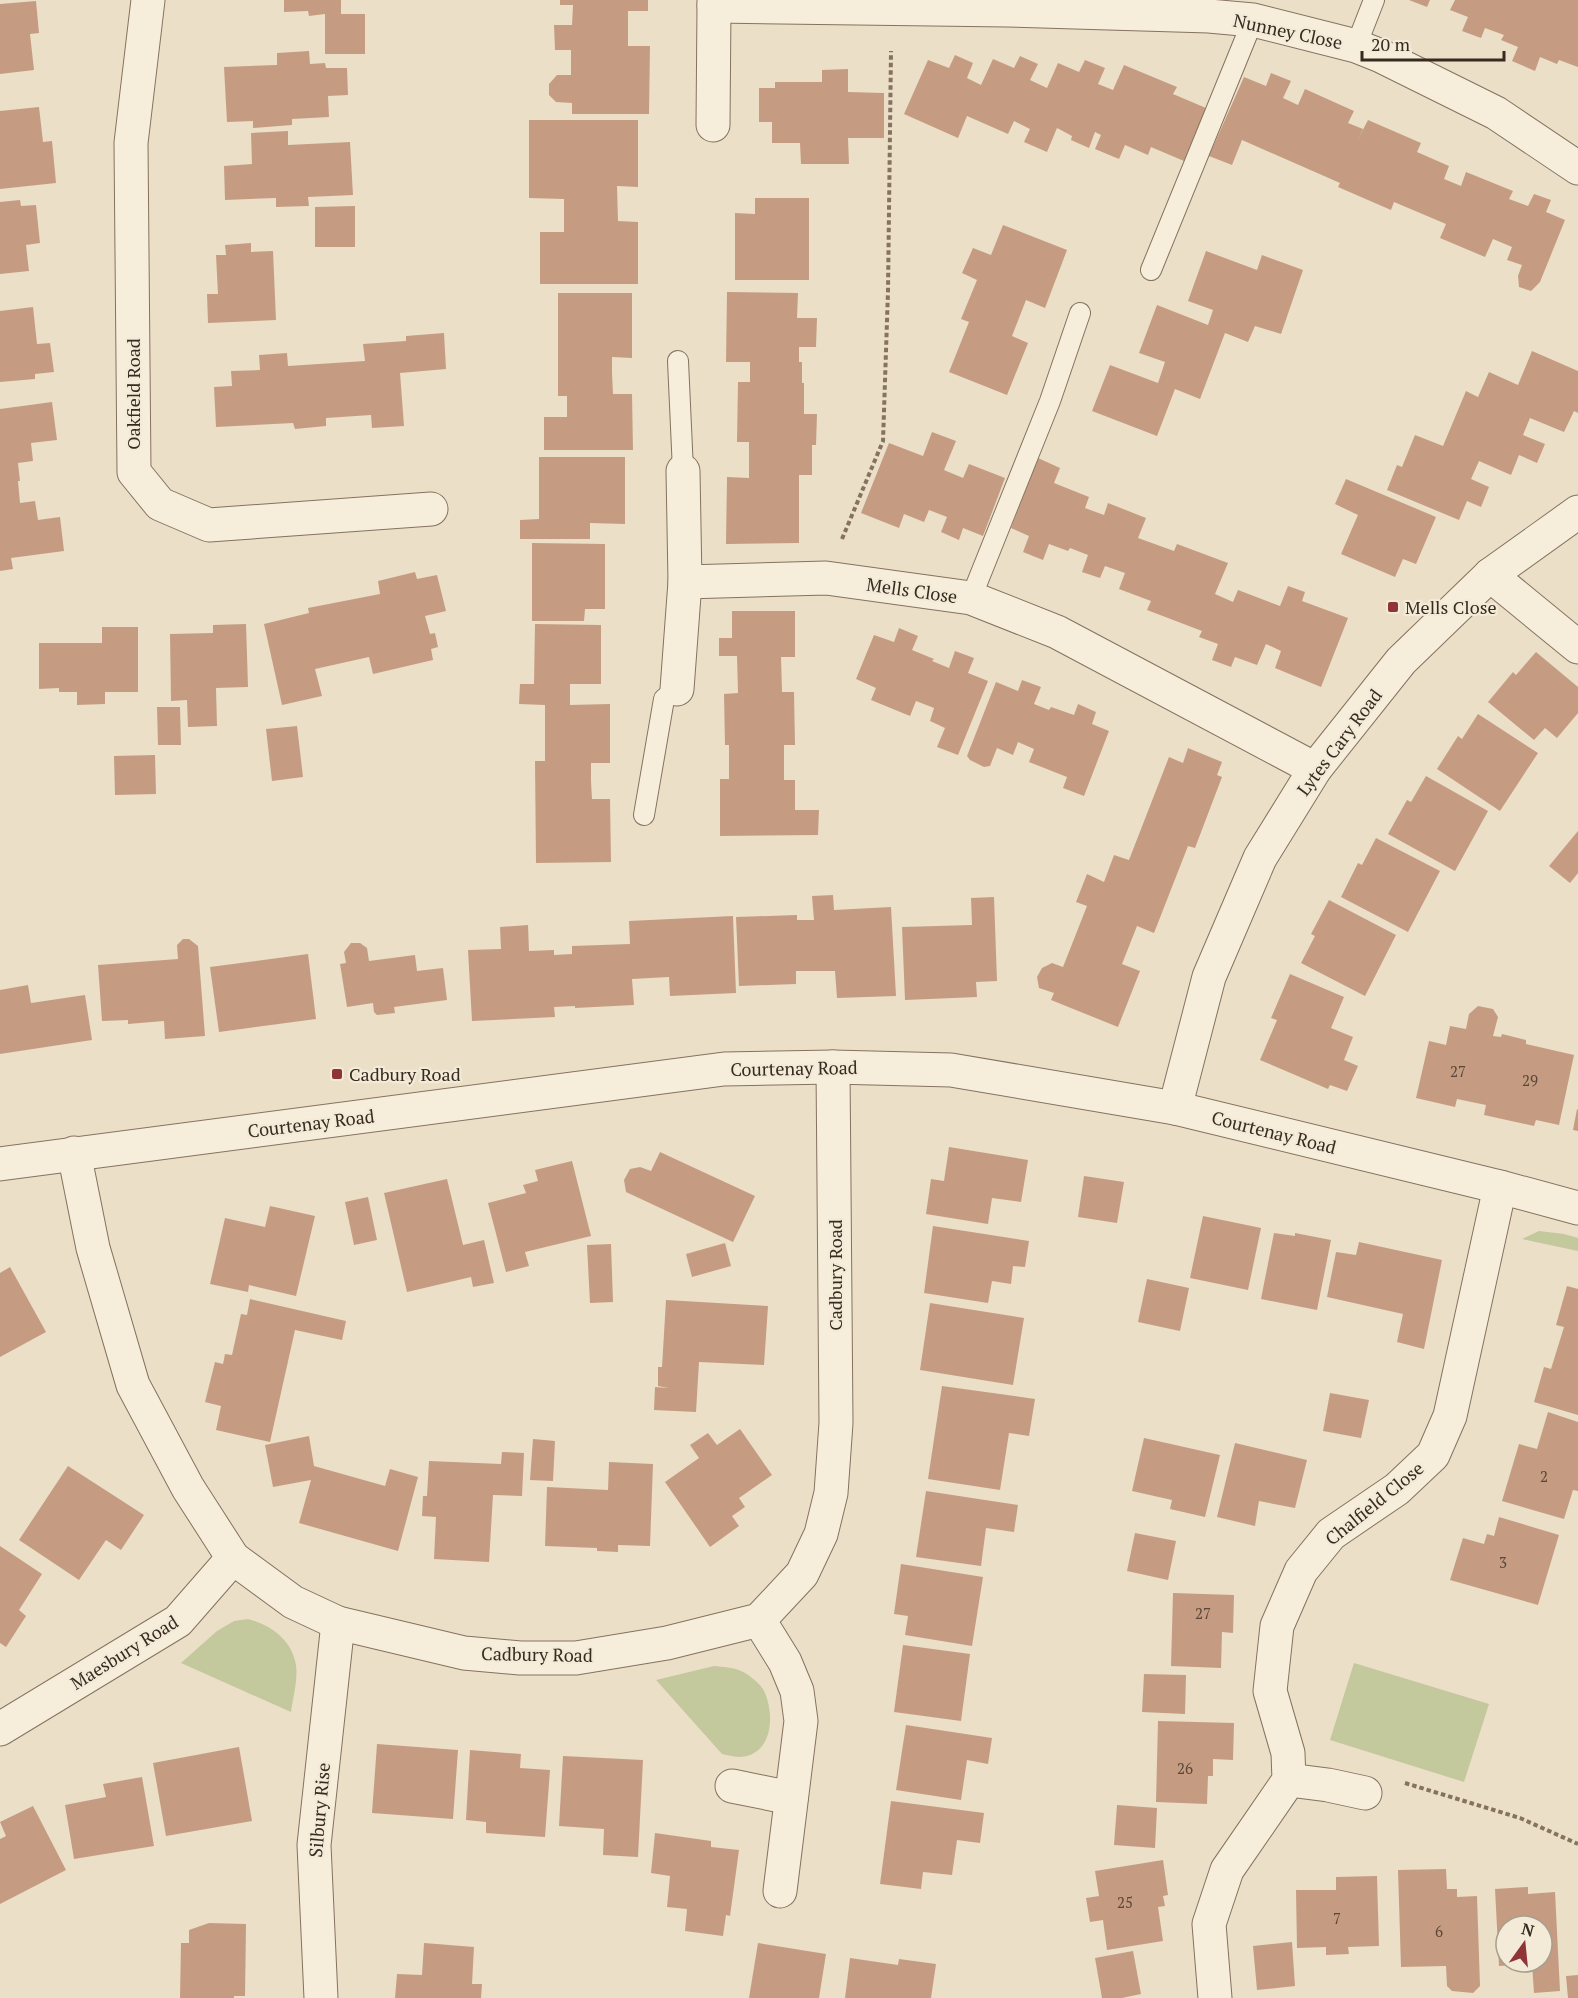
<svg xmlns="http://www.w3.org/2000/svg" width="1578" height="1998" viewBox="0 0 1578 1998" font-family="'PT Serif',serif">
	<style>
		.green { fill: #c4c89d }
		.building { fill: #c59c82; fill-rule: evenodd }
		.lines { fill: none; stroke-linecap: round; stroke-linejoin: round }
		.lane-casing { stroke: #85725f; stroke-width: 22 }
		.street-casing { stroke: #85725f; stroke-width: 35 }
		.path { stroke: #85725f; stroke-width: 4; stroke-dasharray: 4.5 3; stroke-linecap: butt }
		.lane { stroke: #f6eddb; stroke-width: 20 }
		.street { stroke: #f6eddb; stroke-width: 33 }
		.poi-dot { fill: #8f3437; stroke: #f3ead7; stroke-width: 2 }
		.labels { text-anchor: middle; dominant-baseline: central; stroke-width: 4.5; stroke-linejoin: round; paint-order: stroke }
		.number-label { font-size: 15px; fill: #5a4739 }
		.street-label { font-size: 18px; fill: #372b21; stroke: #f3ead7 }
		.poi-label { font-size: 18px; fill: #372b21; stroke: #f3ead7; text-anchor: start }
	</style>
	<rect width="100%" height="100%" fill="#ebdfc8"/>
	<!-- green -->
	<g class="green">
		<polygon points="1539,1231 1564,1234 1578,1238 1578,1251 1522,1239"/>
		<path d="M 248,1619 C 271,1625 292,1640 296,1665 C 298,1680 293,1697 291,1712 L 181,1663 L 217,1631 L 234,1621 Z"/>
		<polygon points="1354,1663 1489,1704 1464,1782 1330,1740"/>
		<path d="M 714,1666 C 723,1667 733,1667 741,1671 C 750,1675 762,1685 765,1693 C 775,1717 772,1755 740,1757 C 735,1757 728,1755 722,1754 L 656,1680 Z"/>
	</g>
	<!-- building -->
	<g class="building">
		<polygon points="284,0 341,0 341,14 365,14 365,54 325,54 325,14 309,16 308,11 284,12"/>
		<polygon points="560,0 648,0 648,11 628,11 628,46 650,46 649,114 572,114 572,103 556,102 549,95 549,84 557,75 571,75 571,50 555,50 554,25 572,25 573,5 560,5"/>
		<polygon points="1409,0 1430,0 1427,7"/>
		<polygon points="1455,0 1578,0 1578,67 1559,60 1557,64 1540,57 1535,71 1512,61 1518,47 1501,40 1504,35 1485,28 1481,38 1462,31 1468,17 1450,10"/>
		<polygon points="36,1 39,33 30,34 34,70 0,74 0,4"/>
		<polygon points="309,51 310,64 325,63 326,68 347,68 348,95 328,96 329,117 292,119 292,125 253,128 253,121 227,122 224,67 277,65 277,53"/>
		<polygon points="955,55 973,63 967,78 981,85 993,59 1014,68 1020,56 1038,64 1030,80 1047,88 1058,63 1079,72 1085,60 1105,68 1098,84 1113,90 1124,65 1177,87 1173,94 1206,108 1184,161 1151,147 1148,155 1125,145 1119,159 1095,149 1101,135 1095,132 1089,148 1071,140 1072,136 1057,128 1047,152 1024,142 1030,129 1014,121 1008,134 967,116 958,138 904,114 928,60 949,68"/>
		<polygon points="848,69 848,92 884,93 884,138 848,138 849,164 801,164 800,143 772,143 772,122 759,122 759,88 775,88 775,82 822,82 822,70"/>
		<polygon points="1271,73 1291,81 1283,98 1298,105 1305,89 1354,111 1348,123 1363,129 1357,141 1368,120 1421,143 1417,152 1449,166 1444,179 1461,186 1466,172 1513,191 1509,199 1528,206 1534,194 1551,200 1546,212 1565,220 1540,282 1531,291 1519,287 1518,276 1522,265 1507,260 1512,247 1493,239 1485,257 1440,238 1446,224 1394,202 1391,210 1338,187 1340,183 1242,140 1232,165 1209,156 1244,77 1266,86"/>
		<polygon points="39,107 43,142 52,141 56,183 0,189 0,111"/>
		<polygon points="529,120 638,120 638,187 617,186 618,221 638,222 638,284 540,284 540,232 564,232 564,199 529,198"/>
		<polygon points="288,131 288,145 350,142 353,195 308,197 309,206 276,207 276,198 225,200 224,166 252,164 251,133"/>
		<polygon points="755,198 809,198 809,280 735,280 735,213 755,214"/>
		<polygon points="20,200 21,206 36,205 40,243 26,245 29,271 0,274 0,202"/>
		<polygon points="355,206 355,247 315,247 315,207"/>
		<polygon points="1003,225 1067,250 1045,308 1026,300 1012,336 1028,343 1007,395 949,372 969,322 961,319 977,280 962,273 973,248 991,255"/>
		<polygon points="251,243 251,252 273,251 276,320 208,323 207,294 218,294 216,255 226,255 225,245"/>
		<polygon points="1206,251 1257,270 1262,255 1303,270 1281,334 1255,326 1248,342 1225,333 1200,399 1175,389 1157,436 1092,411 1110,365 1158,383 1165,362 1139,353 1157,305 1208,325 1213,310 1188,301"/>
		<polygon points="727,292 798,293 797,318 817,318 816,347 799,347 799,362 802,362 802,383 804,383 804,414 817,414 816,445 812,445 812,475 799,475 799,543 726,544 727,477 749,478 749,442 737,442 738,382 750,382 750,362 726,362"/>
		<polygon points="558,293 632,293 632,358 612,357 612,373 613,394 632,394 633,450 544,450 544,417 567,417 567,396 558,396"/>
		<polygon points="33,307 37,344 50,343 54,372 35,374 35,379 0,382 0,311"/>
		<polygon points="444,333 446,369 400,373 404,426 372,428 371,415 326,418 326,426 295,429 293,423 216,427 214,387 232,386 231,371 260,370 259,355 287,353 288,366 365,361 363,344 406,341 406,336"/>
		<polygon points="1532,351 1578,371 1578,413 1574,411 1564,432 1530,418 1523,435 1545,444 1537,463 1519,455 1511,475 1479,461 1471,479 1489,487 1481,507 1467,501 1459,520 1387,490 1397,465 1402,467 1415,435 1443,446 1466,391 1478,397 1489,372 1518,385"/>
		<polygon points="52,402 57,440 31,443 33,461 18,463 20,481 18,481 20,503 35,501 38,520 60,517 64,551 11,558 13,569 0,571 0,409"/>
		<polygon points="932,432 956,441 944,470 963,478 969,464 1005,478 983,536 963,528 959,540 941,532 947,517 929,510 924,522 904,514 899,528 861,513 889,443 923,456"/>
		<polygon points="539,457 625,457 625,524 590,523 590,539 520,539 520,520 539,519"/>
		<polygon points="1038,458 1060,468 1054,483 1089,497 1085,508 1104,515 1108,503 1146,518 1138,538 1174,551 1177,544 1228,563 1215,594 1233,602 1238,590 1280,606 1288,586 1305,592 1302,601 1348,618 1321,687 1275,668 1281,651 1266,644 1257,665 1235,657 1231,667 1212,660 1218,644 1199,637 1202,631 1147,610 1151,601 1119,589 1125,573 1105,566 1100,578 1082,572 1088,555 1070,548 1068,551 1049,544 1043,560 1023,552 1029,536 1011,528"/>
		<polygon points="1346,479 1436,517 1416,564 1403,559 1395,577 1341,554 1358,515 1335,504"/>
		<polygon points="532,543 605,544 605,609 585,609 584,621 532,621"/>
		<polygon points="415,572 417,579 437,575 446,611 425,616 430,634 435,633 438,647 431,649 433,660 373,674 369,657 315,669 322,696 282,705 264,624 309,613 308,608 380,594 378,581"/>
		<polygon points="732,611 795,611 795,657 781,657 782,692 794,692 795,745 784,745 784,780 795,780 795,810 819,810 818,835 720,836 720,779 729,779 729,745 725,745 724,694 738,693 737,656 719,656 719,638 732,638"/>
		<polygon points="246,624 248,687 216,688 217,726 188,727 187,700 171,701 170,634 213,633 213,625"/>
		<polygon points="535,624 601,625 601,684 570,684 570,705 610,704 610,763 591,763 591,781 592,799 610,799 611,862 536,863 535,761 545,761 545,705 519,704 520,684 534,684"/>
		<polygon points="102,627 138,627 138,692 105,692 105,704 77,705 77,692 59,692 59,688 39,689 39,643 102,643"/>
		<polygon points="899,628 918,636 912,650 934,659 932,661 949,668 955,651 974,658 968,673 988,681 958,755 937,747 945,728 930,721 934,708 916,701 910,716 871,700 876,688 856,679 874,635 894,642"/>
		<polygon points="1536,652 1578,687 1578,713 1557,738 1545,728 1534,740 1488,702 1513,672 1516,675"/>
		<polygon points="1022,680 1041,687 1034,704 1049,710 1051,707 1074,715 1078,704 1096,712 1092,724 1109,731 1084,796 1063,788 1067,777 1029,762 1034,749 1018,742 1013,755 997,748 990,766 984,767 970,760 967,756 996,682 1018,691"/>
		<polygon points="157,707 180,707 181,745 158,745"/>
		<polygon points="1478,714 1538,753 1500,811 1437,769 1458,736 1462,739"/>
		<polygon points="297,726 303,777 272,781 266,729"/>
		<polygon points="1188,748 1222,762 1217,775 1222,777 1195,848 1188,846 1154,933 1137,926 1122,964 1140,971 1118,1027 1051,1000 1054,993 1039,988 1037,977 1042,968 1052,963 1063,967 1087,906 1076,902 1087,874 1104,882 1114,855 1129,860 1169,757 1183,763"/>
		<polygon points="155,755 156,794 115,795 114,756"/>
		<polygon points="1426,776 1488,811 1455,871 1388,834 1407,800 1411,802"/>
		<polygon points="1578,831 1578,873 1570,883 1549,866"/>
		<polygon points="1376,838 1440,871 1408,932 1341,897 1358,863 1362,865"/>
		<polygon points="833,895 834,910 891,907 896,996 837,998 835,971 796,971 796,984 739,986 736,917 797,915 797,920 814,920 812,896"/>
		<polygon points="994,897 997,981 976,982 977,997 905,1000 902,927 972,925 971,898"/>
		<polygon points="1329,900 1396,935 1365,996 1301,963 1315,936 1311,934"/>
		<polygon points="733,916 736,993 670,996 669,977 632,979 634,1005 575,1008 575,1006 554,1007 555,1017 472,1021 468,950 501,949 500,927 528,925 529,951 554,950 554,955 572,954 572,946 630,944 629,921"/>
		<polygon points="183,939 189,939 198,946 205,1036 165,1039 164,1021 128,1024 128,1020 102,1021 98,965 178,959 177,945"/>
		<polygon points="351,943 360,943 367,948 369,961 415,955 417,971 443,968 447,1000 394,1007 395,1013 377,1015 374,1012 373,1003 347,1007 340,964 346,963 344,952"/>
		<polygon points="308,954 316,1019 219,1032 210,967"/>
		<polygon points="1290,974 1344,997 1331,1028 1353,1037 1344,1060 1358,1066 1347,1091 1330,1085 1328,1089 1260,1060 1277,1020 1271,1018"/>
		<polygon points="28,985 31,1003 85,995 92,1040 0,1054 0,990"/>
		<polygon points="1478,1006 1493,1009 1498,1017 1493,1036 1501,1037 1502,1034 1526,1040 1526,1044 1574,1055 1559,1125 1536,1120 1534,1126 1484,1115 1486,1105 1457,1099 1455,1107 1416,1098 1429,1041 1446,1045 1450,1026 1466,1029 1469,1014"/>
		<polygon points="1577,1109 1578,1110 1578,1131 1573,1130"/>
		<polygon points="949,1147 1028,1160 1021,1202 992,1198 988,1224 926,1214 931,1179 944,1181"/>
		<polygon points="660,1152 755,1196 733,1242 626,1192 624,1180 630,1169 640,1167 651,1171"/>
		<polygon points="572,1161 591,1236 525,1252 529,1266 506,1272 488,1203 526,1193 523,1185 538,1181 535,1170"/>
		<polygon points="1084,1176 1124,1182 1117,1223 1078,1217"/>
		<polygon points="447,1179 463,1245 484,1240 494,1283 473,1287 471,1277 407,1292 384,1193"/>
		<polygon points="368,1197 377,1240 354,1245 345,1202"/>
		<polygon points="270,1206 315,1216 296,1296 249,1285 248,1292 210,1284 225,1218 265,1227"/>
		<polygon points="1203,1216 1261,1228 1248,1290 1190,1278"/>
		<polygon points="933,1226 1029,1241 1025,1267 1013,1266 1011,1284 992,1281 988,1303 924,1293"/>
		<polygon points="1274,1233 1295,1236 1295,1233 1331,1240 1317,1310 1261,1299"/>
		<polygon points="1359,1242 1442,1260 1424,1349 1397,1342 1403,1314 1327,1297 1336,1252 1356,1255"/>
		<polygon points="725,1243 731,1266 692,1277 686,1254"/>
		<polygon points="611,1244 613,1302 590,1303 587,1245"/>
		<polygon points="10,1267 46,1332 0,1357 0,1273"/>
		<polygon points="1147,1279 1189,1288 1180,1331 1138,1322"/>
		<polygon points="1567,1286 1578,1289 1578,1415 1534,1402 1544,1367 1551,1369 1564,1327 1556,1325"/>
		<polygon points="250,1299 346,1321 342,1340 295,1330 270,1442 216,1430 221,1406 205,1402 215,1362 223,1364 225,1354 232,1355 241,1314 247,1315"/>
		<polygon points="666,1300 768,1306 764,1365 699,1362 696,1412 654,1410 655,1387 669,1388 658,1386 658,1367 662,1367"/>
		<polygon points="930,1303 1024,1318 1013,1385 920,1370"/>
		<polygon points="942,1386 1035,1399 1029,1436 1009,1433 1000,1490 928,1479"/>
		<polygon points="1330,1393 1369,1400 1361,1438 1323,1431"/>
		<polygon points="1548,1412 1578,1422 1578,1491 1573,1490 1564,1519 1502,1501 1519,1444 1537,1449"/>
		<polygon points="740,1429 772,1475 739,1498 745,1507 732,1516 739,1526 710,1547 665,1482 699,1458 690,1445 708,1433 717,1445"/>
		<polygon points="309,1436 314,1466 385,1486 390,1469 418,1477 398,1551 299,1523 311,1480 273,1487 265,1445"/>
		<polygon points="1144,1438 1220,1455 1205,1517 1170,1509 1172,1500 1132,1491"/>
		<polygon points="533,1439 555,1441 553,1481 530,1480"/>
		<polygon points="1235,1443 1307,1460 1295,1508 1259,1501 1255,1526 1217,1517"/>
		<polygon points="502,1452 524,1453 522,1496 493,1495 489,1562 434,1559 436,1517 422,1516 423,1496 427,1496 429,1461 501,1464"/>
		<polygon points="609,1462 653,1464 650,1546 618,1545 618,1552 597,1551 597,1548 545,1546 547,1487 608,1490"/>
		<polygon points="68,1466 144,1515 121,1550 106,1540 79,1580 19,1540"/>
		<polygon points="926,1491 1018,1505 1014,1532 986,1528 981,1566 916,1557"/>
		<polygon points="1499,1517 1559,1535 1538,1605 1450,1580 1463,1538 1484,1544 1487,1534 1494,1536"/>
		<polygon points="1135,1533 1176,1541 1168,1580 1127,1571"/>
		<polygon points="0,1546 42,1574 19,1610 26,1616 6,1647 0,1643"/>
		<polygon points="901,1564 983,1577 972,1646 905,1635 908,1616 894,1614"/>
		<polygon points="1173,1593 1234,1595 1233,1633 1222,1632 1221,1668 1171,1666"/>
		<polygon points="903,1645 970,1654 961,1721 894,1712"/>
		<polygon points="1144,1674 1186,1675 1185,1714 1142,1712"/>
		<polygon points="1158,1721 1234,1723 1233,1760 1213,1759 1213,1776 1208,1776 1207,1804 1156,1802"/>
		<polygon points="906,1725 992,1738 988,1764 967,1760 961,1800 896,1790"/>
		<polygon points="377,1744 458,1750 453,1819 372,1813"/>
		<polygon points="239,1747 252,1821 166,1836 153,1763"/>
		<polygon points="470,1750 521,1754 520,1768 550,1770 545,1837 486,1833 486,1822 466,1820"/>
		<polygon points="563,1756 643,1760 638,1857 603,1855 604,1829 559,1826"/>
		<polygon points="142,1777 154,1846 74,1859 65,1805 106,1797 103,1784"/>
		<polygon points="891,1801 984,1813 980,1843 957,1840 952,1875 923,1872 921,1889 880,1884"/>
		<polygon points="1117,1805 1157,1808 1155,1848 1114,1845"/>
		<polygon points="33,1806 66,1870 0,1904 0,1839 6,1836 0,1822"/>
		<polygon points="655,1833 711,1841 711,1847 739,1850 730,1916 726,1915 723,1936 685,1931 687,1909 667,1907 670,1876 651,1873"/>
		<polygon points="1163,1860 1168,1895 1163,1896 1165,1906 1158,1907 1163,1941 1107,1950 1103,1920 1090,1922 1086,1898 1099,1896 1095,1871"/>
		<polygon points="1446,1869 1447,1889 1457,1889 1457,1897 1477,1896 1480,1986 1473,1993 1452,1991 1447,1986 1446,1966 1401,1967 1398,1870"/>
		<polygon points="1377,1876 1379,1946 1348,1947 1349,1954 1326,1955 1326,1947 1297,1948 1296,1890 1336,1890 1336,1877"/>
		<path d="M 1528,1887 L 1528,1894 L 1555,1892 L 1560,1991 L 1534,1993 L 1532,1964 L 1499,1966 L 1495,1889 ZM 1506,1926 L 1542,1926 L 1542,1962 L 1506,1962 Z"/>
		<polygon points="209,1923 246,1924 245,1996 234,1996 234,1998 180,1998 181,1943 189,1943 189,1930"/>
		<polygon points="1292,1942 1295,1986 1257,1990 1253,1946"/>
		<polygon points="424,1943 474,1947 472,1984 482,1984 481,1998 395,1998 397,1974 422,1975"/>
		<polygon points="758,1943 826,1954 819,1998 749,1998"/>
		<polygon points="1133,1951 1141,1994 1122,1998 1102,1998 1095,1958"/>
		<polygon points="850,1958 898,1965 899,1959 936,1964 931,1998 845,1998"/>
		<polygon points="1578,1975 1578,1998 1568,1998 1566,1976"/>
	</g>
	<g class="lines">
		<!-- lane casing -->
		<g class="lane-casing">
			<g id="lane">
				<polyline points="1356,46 1374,0"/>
				<polyline points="1151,270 1253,20"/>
				<polyline points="678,361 683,471"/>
				<polyline points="971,598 1050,401 1080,313"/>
				<polyline points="644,815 664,699 677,689"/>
			</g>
		</g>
		<!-- street casing -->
		<g class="street-casing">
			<g id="street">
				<polyline points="148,0 131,143 134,472 160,504 209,525 431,509"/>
				<polyline points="714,0 714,6 1007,10 1209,16 1253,20 1356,46 1381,56 1496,113 1578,168"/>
				<polyline points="713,125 714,6"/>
				<polyline points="1490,575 1578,647"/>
				<polyline points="685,582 826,578 971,598 1057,632 1315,769"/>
				<polyline points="677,689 685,582 683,471"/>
				<polyline points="1175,1108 1209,977 1260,858 1315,769 1401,661 1490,575 1578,512"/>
				<polyline points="74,1153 93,1248 133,1385 188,1488 233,1558 293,1602 338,1623 464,1653 520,1658 576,1658 667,1643 759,1620 802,1574 821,1534 831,1493 836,1423 833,1067"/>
				<polyline points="0,1164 724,1069 833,1067 951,1070 1175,1108 1500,1187 1578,1208"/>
				<polyline points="759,1620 785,1662 797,1691 801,1721 780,1891"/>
				<polyline points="0,1729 178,1621 233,1558"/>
				<polyline points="1289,1780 1328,1785 1365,1793"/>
				<polyline points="732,1786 791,1798"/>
				<polyline points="321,1998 314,1845 338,1623"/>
				<polyline points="1215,1998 1209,1924 1227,1870 1289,1780 1288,1753 1270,1691 1277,1626 1301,1571 1331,1534 1397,1489 1433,1455 1450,1416 1500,1187"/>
			</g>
		</g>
		<!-- path -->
		<g class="path">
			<polyline points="842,539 883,441 888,291 891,51"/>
			<polyline points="1405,1783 1520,1818 1578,1844"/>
		</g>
		<!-- lane -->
		<use href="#lane" class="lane"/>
		<!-- street -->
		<use href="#street" class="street"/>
	</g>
	<!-- markers -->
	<g class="poi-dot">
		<rect x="1387" y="601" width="12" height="12" rx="3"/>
		<rect x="331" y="1068" width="12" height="12" rx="3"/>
	</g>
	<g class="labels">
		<!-- number labels -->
		<g class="number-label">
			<text x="1458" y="1071">27</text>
			<text x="1530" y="1080">29</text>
			<text x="1544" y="1476">2</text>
			<text x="1503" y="1562">3</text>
			<text x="1203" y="1613">27</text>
			<text x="1185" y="1768">26</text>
			<text x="1125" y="1902">25</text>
			<text x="1337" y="1918">7</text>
			<text x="1439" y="1931">6</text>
		</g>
		<!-- street labels -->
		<g class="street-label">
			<text transform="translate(1288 31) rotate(12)">Nunney Close</text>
			<text transform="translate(133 394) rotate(-90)">Oakfield Road</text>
			<text transform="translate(912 590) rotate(8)">Mells Close</text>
			<text transform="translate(1339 742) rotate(-53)">Lytes Cary Road</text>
			<text transform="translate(794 1068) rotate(-1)">Courtenay Road</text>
			<text transform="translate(311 1123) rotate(-7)">Courtenay Road</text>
			<text transform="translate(1274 1132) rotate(14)">Courtenay Road</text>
			<text transform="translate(835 1275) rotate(-90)">Cadbury Road</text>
			<text transform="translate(1374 1503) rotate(-39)">Chalfield Close</text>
			<text transform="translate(124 1652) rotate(-32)">Maesbury Road</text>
			<text transform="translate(537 1654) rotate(1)">Cadbury Road</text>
			<text transform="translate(319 1810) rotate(-85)">Silbury Rise</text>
		</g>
		<!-- poi labels -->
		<g class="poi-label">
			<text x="1405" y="607">Mells Close</text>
			<text x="349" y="1074">Cadbury Road</text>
		</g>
	</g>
	<!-- north arrow -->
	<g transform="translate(1524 1944) rotate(15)"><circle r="28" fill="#f3ead7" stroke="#a89e8e" stroke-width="1.5"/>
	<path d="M0-4.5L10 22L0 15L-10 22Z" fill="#8f3437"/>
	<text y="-9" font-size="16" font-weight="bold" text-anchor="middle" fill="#372b21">N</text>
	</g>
	<!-- scale -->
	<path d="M1362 51v9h142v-9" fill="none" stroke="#372b21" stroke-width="3"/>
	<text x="1371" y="51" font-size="18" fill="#372b21" stroke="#f3ead7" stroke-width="4.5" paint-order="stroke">20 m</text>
</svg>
